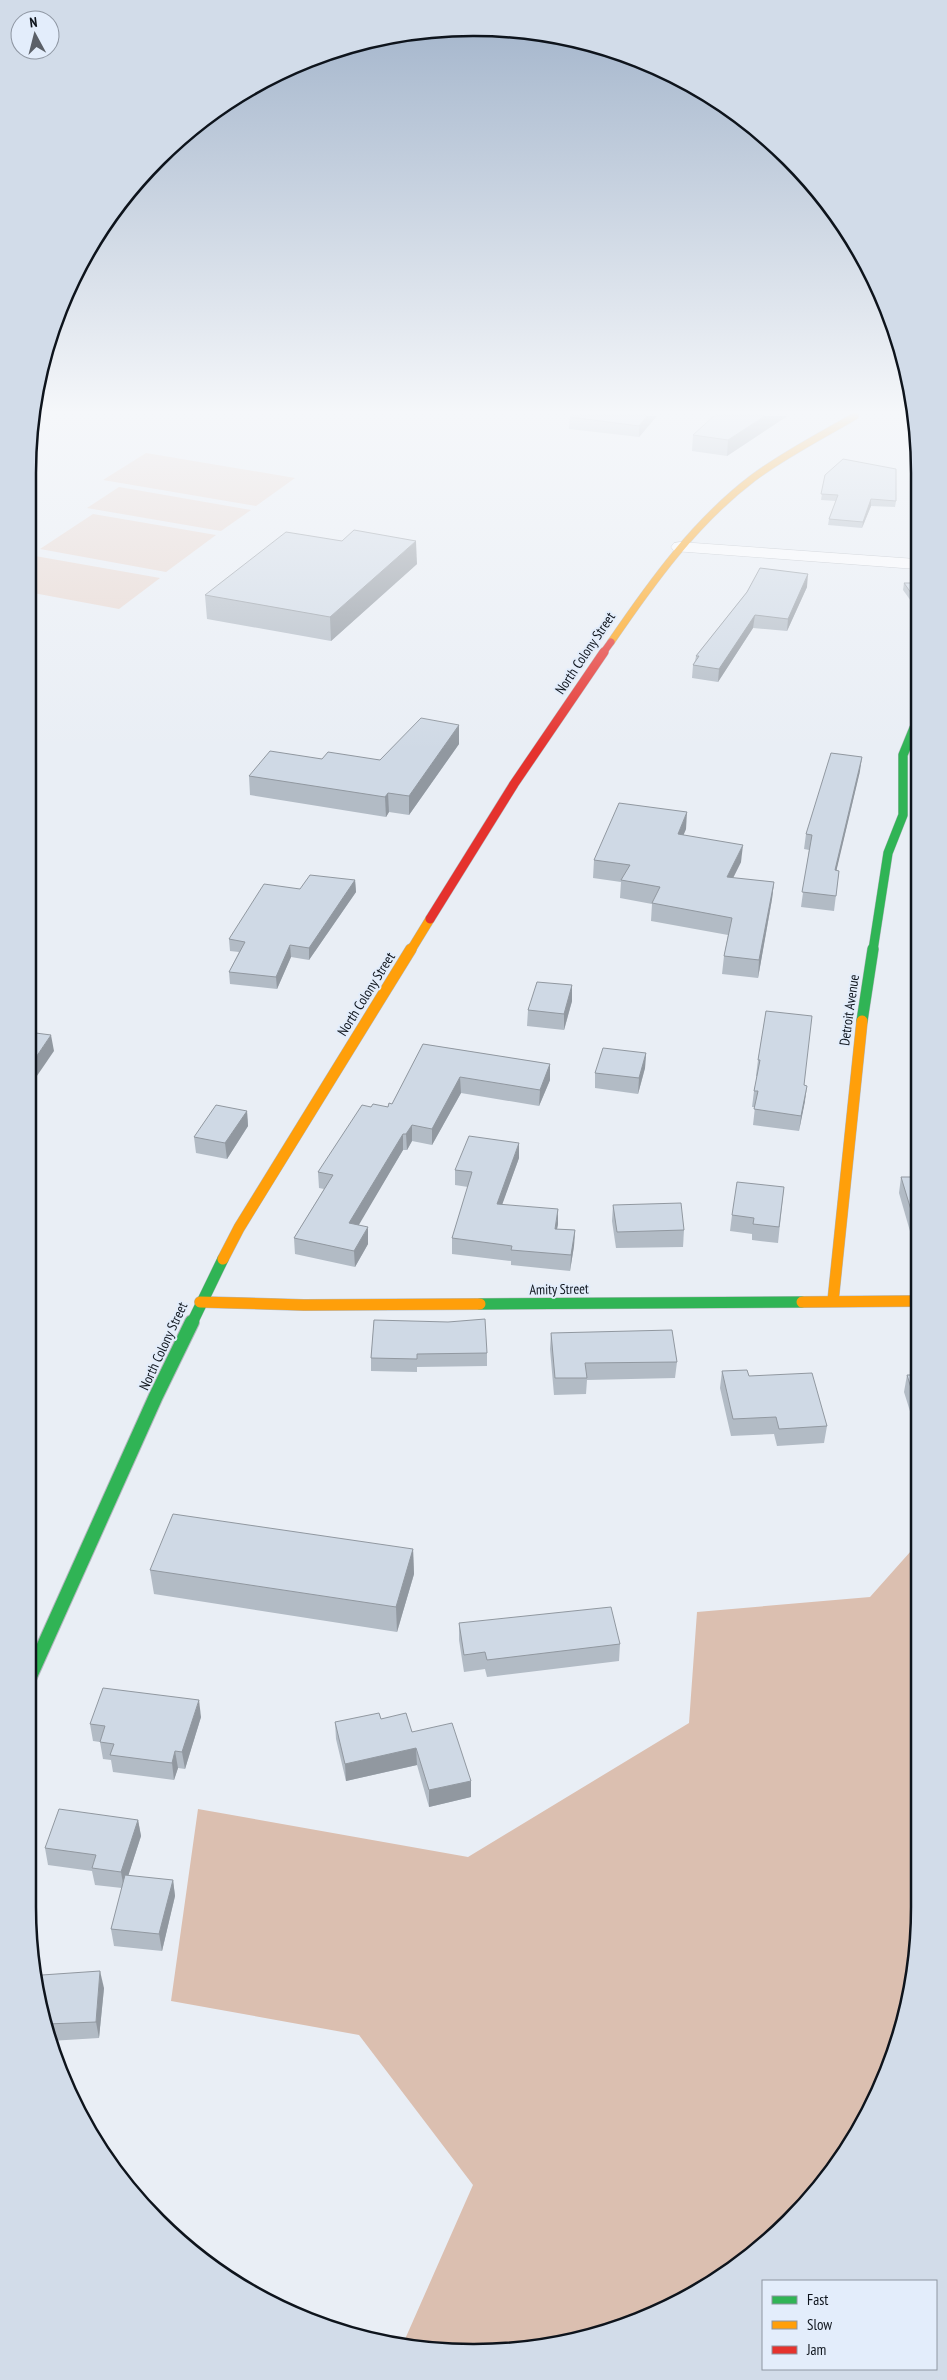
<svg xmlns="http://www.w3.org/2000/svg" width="947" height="2380" viewBox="0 0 947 2380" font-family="'PT Sans Narrow',sans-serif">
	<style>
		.green { fill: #e8d6ce }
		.forest { fill: #dbbfb0 }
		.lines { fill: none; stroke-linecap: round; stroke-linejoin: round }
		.street-casing { stroke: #b2b7be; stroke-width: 1 }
		.fast-far2-casing { stroke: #b2b7be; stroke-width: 10 }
		.fast-far1-casing { stroke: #b2b7be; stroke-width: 12 }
		.fast-casing { stroke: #b2b7be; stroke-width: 16 }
		.slow-far2-casing { stroke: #b2b7be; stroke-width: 8 }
		.slow-far1-casing { stroke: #b2b7be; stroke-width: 10 }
		.slow-casing { stroke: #b2b7be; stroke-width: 12 }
		.jam-far1-casing { stroke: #b2b7be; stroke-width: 8 }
		.jam-casing { stroke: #b2b7be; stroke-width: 10 }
		.street { fill: #fcfcfe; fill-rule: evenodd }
		.fast-far2 { stroke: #30b455; stroke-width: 9 }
		.fast-far1 { stroke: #30b455; stroke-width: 11 }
		.fast { stroke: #30b455; stroke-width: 14 }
		.slow-far2 { stroke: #ff9f0a; stroke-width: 7 }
		.slow-far1 { stroke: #ff9f0a; stroke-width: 9 }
		.slow { stroke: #ff9f0a; stroke-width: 11 }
		.jam-far1 { stroke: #e5322d; stroke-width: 7 }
		.jam { stroke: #e5322d; stroke-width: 9 }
		.wall { fill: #b2bbc5 }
		.shaded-wall { fill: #9198a0 }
		.building { fill: #cfd9e5; stroke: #9198a0 }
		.labels { text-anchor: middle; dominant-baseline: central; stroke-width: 4; stroke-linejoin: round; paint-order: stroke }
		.street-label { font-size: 14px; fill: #0e141c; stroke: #e3edfb }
		.rim { fill: none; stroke: #0e141c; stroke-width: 2.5 }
	</style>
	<rect width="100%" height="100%" fill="#e9eef5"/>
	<!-- green -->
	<g class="green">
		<polygon points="146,453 295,478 256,506 103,480"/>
		<polygon points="119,487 251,510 221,531 87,508"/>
		<polygon points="93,514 216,535 166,572 40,549"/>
		<polygon points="35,556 160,578 119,609 28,592 28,561"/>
	</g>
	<!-- forest -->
	<polygon class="forest" points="919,1542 919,1907 896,2050 827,2178 768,2242 697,2293 561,2344 415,2349 402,2346 473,2185 359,2035 171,2001 198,1809 468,1857 689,1723 697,1612 870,1597"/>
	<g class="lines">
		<!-- street casing -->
		<g class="street-casing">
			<polygon id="street" points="680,542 916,559 916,569 674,551 671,547 674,543"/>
		</g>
		<!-- fast-far2 casing -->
		<g class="fast-far2-casing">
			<polyline id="fast-far2" points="873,950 888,853 903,815 903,755 914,728"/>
		</g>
		<!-- fast-far1 casing -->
		<g class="fast-far1-casing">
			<g id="fast-far1">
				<polyline points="862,1021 873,949"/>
				<polyline points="480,1304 802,1302"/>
				<polyline points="192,1323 223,1259"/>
			</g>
		</g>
		<!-- fast casing -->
		<g class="fast-casing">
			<polyline id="fast" points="28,1681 156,1396 192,1322"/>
		</g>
		<!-- slow-far2 casing -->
		<g class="slow-far2-casing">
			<path id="slow-far2" d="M 611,642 C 652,582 695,522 753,478 C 785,454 821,436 855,416"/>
		</g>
		<!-- slow-far1 casing -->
		<g class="slow-far1-casing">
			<polyline id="slow-far1" points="411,950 430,919"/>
		</g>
		<!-- slow casing -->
		<g class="slow-casing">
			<g id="slow">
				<polyline points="223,1259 239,1228 411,949"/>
				<polyline points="833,1301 862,1021"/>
				<polyline points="200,1302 304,1305 480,1304"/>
				<polyline points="802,1302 918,1301"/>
			</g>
		</g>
		<!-- jam-far1 casing -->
		<g class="jam-far1-casing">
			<polyline id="jam-far1" points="603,653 611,642"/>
		</g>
		<!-- jam casing -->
		<g class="jam-casing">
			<polyline id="jam" points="430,919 514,784 604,652"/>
		</g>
		<!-- street -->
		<use href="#street" class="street"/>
		<!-- fast-far2 -->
		<use href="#fast-far2" class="fast-far2"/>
		<!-- fast-far1 -->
		<use href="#fast-far1" class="fast-far1"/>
		<!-- fast -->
		<use href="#fast" class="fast"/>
		<!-- slow-far2 -->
		<use href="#slow-far2" class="slow-far2"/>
		<!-- slow-far1 -->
		<use href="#slow-far1" class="slow-far1"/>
		<!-- slow -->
		<use href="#slow" class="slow"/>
		<!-- jam-far1 -->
		<use href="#jam-far1" class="jam-far1"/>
		<!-- jam -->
		<use href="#jam" class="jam"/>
	</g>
	<!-- wall -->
	<g class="wall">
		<polygon points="570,416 657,416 639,437 569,429 570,417"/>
		<polygon points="786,417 727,456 692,451 693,435"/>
		<polygon points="825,475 896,501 895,507 871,506 862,528 828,525 829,519 836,501 821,500"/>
		<polygon points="342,541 417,564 331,641 207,619 205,595"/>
		<polygon points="904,583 916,583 916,608 903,590"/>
		<polygon points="807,587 787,631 753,628 718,682 692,678 693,665 695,661 696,656 747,592"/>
		<polygon points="459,725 459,744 409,815 389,812 386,817 250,795 249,776 322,759 380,760"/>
		<polygon points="860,771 836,871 839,871 834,911 801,907 809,850 804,849 806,834"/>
		<polygon points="686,829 683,835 741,862 733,878 774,882 772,899 758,978 722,974 724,956 728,935 651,921 652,904 620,898 621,882 593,878 594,860"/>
		<polygon points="355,880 356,892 309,960 291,957 277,989 230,984 229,972 239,952 230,951 229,939 300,889"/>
		<polygon points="572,985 572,1001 564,1030 527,1026 528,1010"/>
		<polygon points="766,1011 804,1085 805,1101 799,1131 753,1125 755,1107 752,1107 754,1091 757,1076 756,1076 758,1060"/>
		<polygon points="423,1044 550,1064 550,1080 539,1106 461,1093 432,1145 412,1141 407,1150 403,1150 358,1225 368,1244 355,1267 295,1254 294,1238 324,1189 319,1188 318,1172 371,1107 388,1107 392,1104"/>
		<polygon points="646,1053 645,1068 638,1094 595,1088 595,1073"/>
		<polygon points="247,1111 248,1126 227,1159 196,1153 194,1137"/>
		<polygon points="519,1158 502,1204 558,1224 557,1229 575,1230 574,1246 570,1271 511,1265 511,1261 452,1254 452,1238 468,1187 455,1185 455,1170"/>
		<polygon points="901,1177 918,1177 918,1252 916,1252 899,1193"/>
		<polygon points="784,1187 778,1243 752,1240 752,1234 730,1231 732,1215"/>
		<polygon points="613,1205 684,1230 683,1247 616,1248 612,1221"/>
		<polygon points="374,1320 487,1353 487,1366 417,1367 417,1372 371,1371 371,1358"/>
		<polygon points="551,1333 677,1362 675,1378 587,1380 586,1394 554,1395 550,1349"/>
		<polygon points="722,1371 749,1376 827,1426 824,1443 777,1446 774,1434 731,1436 720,1388"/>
		<polygon points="907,1375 918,1375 918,1424 914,1424 904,1392"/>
		<polygon points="413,1549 414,1574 397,1632 154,1594 150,1570"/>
		<polygon points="459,1623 620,1644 619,1661 487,1677 485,1669 464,1672 459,1640"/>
		<polygon points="201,1717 185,1769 178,1768 174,1780 113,1772 111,1760 103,1759 100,1742 93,1741 90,1724"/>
		<polygon points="381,1719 412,1732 471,1781 471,1797 429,1807 417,1765 346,1781 336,1739 335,1722"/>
		<polygon points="138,1820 141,1836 128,1876 173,1880 175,1896 162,1951 114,1946 111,1929 122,1888 95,1885 92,1871 48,1865 45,1848"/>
		<polygon points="41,1985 104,1988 99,2038 50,2041"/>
	</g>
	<!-- shaded-wall -->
	<g class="shaded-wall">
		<polygon points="647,416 657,416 639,437 639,426"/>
		<polygon points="765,416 787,416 786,417 727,456 728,440"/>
		<polygon points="871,499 871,506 862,528 863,522"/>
		<polygon points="416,541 417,564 331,641 330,617"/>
		<polygon points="808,574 807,587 787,631 788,619"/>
		<polygon points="755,615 753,628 718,682 719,669"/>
		<polygon points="459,725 459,744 409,815 409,796"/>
		<polygon points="862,757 860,771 833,885 835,870"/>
		<polygon points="388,793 389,812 386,817 385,797"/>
		<polygon points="687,812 686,829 677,851 678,834"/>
		<polygon points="743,845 741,862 725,894 727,877"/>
		<polygon points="355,880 356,892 309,960 309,948"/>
		<polygon points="774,882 772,899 758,978 759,960"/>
		<polygon points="290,945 291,957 277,989 276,977"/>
		<polygon points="572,985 572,1001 564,1030 564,1014"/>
		<polygon points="51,1035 54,1051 28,1089 28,1069"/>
		<polygon points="646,1053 645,1068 638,1094 639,1078"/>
		<polygon points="550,1064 550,1080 539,1106 540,1090"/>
		<polygon points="460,1077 461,1093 432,1145 432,1129"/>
		<polygon points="807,1086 805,1101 799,1131 801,1116"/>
		<polygon points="247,1111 248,1126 227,1159 225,1143"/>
		<polygon points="412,1125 412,1141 407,1150 406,1134"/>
		<polygon points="403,1134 403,1150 350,1240 349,1223"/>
		<polygon points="519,1143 519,1158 497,1219 497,1204"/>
		<polygon points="558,1209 558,1224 554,1244 555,1229"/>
		<polygon points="368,1227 368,1244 355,1267 354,1251"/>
		<polygon points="575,1230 574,1246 570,1271 571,1255"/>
		<polygon points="413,1549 414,1574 397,1632 396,1607"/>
		<polygon points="199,1700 201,1717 185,1769 182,1752"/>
		<polygon points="416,1748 417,1765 346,1781 345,1764"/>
		<polygon points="175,1751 178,1768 174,1780 172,1763"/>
		<polygon points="471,1781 471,1797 429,1807 429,1790"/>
		<polygon points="138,1820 141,1836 124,1889 121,1872"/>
		<polygon points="173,1880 175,1896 162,1951 159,1934"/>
		<polygon points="100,1971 104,1988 99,2038 96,2022"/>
	</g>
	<!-- building -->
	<g class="building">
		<polygon points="570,416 647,416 639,426 570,417"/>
		<polygon points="714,416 765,416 728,440 693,435"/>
		<polygon points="843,459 896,469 896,501 871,499 863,522 829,519 838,495 821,494 825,475"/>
		<polygon points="354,530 416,541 330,617 205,595 286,532 342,541"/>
		<polygon points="760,568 808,574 788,619 755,615 719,669 693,665 699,656 696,656 747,592"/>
		<polygon points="904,583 916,583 916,600"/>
		<polygon points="421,718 459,725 409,796 388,793 385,797 249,776 270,751 322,759 328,752 380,760"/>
		<polygon points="831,753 862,757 835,870 839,871 836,896 802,892 812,835 806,834"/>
		<polygon points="619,803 687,812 678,834 743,845 727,877 774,882 759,960 724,956 732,918 652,903 660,887 621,880 630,865 594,860"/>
		<polygon points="310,875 355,880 309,948 290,945 276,977 229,972 245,942 229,939 264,884 300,889"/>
		<polygon points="537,982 572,985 564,1014 528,1010"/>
		<polygon points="766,1011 812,1016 804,1085 807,1086 801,1116 754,1109 758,1091 754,1091 760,1060 758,1060"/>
		<polygon points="28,1032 51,1035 28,1069"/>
		<polygon points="423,1044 550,1064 540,1090 460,1077 432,1129 412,1125 406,1134 403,1134 349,1223 368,1227 354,1251 294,1238 333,1175 318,1172 362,1105 371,1107 373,1104 388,1107 389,1103 392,1104"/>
		<polygon points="603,1048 646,1053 639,1078 595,1073"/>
		<polygon points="216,1105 247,1111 225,1143 194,1137"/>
		<polygon points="469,1136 519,1143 497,1204 558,1209 555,1229 575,1230 571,1255 511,1250 512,1246 452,1238 472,1172 455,1170"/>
		<polygon points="901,1177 918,1177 918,1233"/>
		<polygon points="737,1182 784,1187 779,1227 753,1224 754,1218 732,1215"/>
		<polygon points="681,1203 684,1230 617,1232 613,1205"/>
		<polygon points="485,1319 487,1353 417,1354 417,1359 371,1358 374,1320 448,1322"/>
		<polygon points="672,1330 677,1362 585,1363 587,1378 555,1378 551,1333"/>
		<polygon points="747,1370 749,1376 812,1373 827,1426 779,1429 776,1417 733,1419 722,1371"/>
		<polygon points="907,1375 918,1375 918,1407 917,1407"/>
		<polygon points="173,1514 413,1549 396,1607 150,1570"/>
		<polygon points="611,1607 620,1644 487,1660 485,1652 464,1655 459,1623"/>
		<polygon points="103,1688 199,1700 182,1752 175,1751 172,1763 110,1755 114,1744 100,1742 105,1726 90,1724"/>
		<polygon points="379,1713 381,1719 406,1713 412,1732 452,1723 471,1781 429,1790 416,1748 345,1764 335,1722"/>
		<polygon points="59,1809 138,1820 121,1872 92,1868 96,1855 45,1848"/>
		<polygon points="125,1875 173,1880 159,1934 111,1929"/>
		<polygon points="100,1971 96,2022 47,2024 41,1985 42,1975"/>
	</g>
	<!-- sky -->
	<linearGradient id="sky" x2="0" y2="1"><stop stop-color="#a1b3ca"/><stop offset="0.55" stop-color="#f5f7fa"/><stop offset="1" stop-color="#f5f7fa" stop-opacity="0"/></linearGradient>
	<rect width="947" height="750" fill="url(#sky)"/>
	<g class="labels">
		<!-- street labels -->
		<g class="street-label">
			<text transform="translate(585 653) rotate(-56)">North Colony Street</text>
			<text transform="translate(366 994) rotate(-58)">North Colony Street</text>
			<text transform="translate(849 1010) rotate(-82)">Detroit Avenue</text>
			<text transform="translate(559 1289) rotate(-1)">Amity Street</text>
			<text transform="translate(163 1346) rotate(-65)">North Colony Street</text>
		</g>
	</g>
	<!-- crop -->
	<path d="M0 0H947V2380H0ZM473 36H474A437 437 0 0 1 911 473V1907A437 437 0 0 1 474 2344H473A437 437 0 0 1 36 1907V473A437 437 0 0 1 473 36Z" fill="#d2dce9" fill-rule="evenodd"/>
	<path class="rim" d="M473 36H474A437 437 0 0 1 911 473V1907A437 437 0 0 1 474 2344H473A437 437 0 0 1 36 1907V473A437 437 0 0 1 473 36Z"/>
	<!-- legend -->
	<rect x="762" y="2280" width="175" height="90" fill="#e3edfb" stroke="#8e96a2"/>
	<rect x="772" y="2296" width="25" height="8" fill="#30b455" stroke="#8e96a2"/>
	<text x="807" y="2305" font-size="15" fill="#0e141c">Fast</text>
	<rect x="772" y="2321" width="25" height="8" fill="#ff9f0a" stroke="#8e96a2"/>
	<text x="807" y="2330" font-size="15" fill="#0e141c">Slow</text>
	<rect x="772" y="2346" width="25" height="8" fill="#e5322d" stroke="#8e96a2"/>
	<text x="807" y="2355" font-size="15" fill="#0e141c">Jam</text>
	<!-- north arrow -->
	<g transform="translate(35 35) rotate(353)"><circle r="24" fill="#e3edfb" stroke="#8e96a2"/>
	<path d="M0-4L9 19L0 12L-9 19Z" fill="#5b6068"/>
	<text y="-8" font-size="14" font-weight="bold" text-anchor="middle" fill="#0e141c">N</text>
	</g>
</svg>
